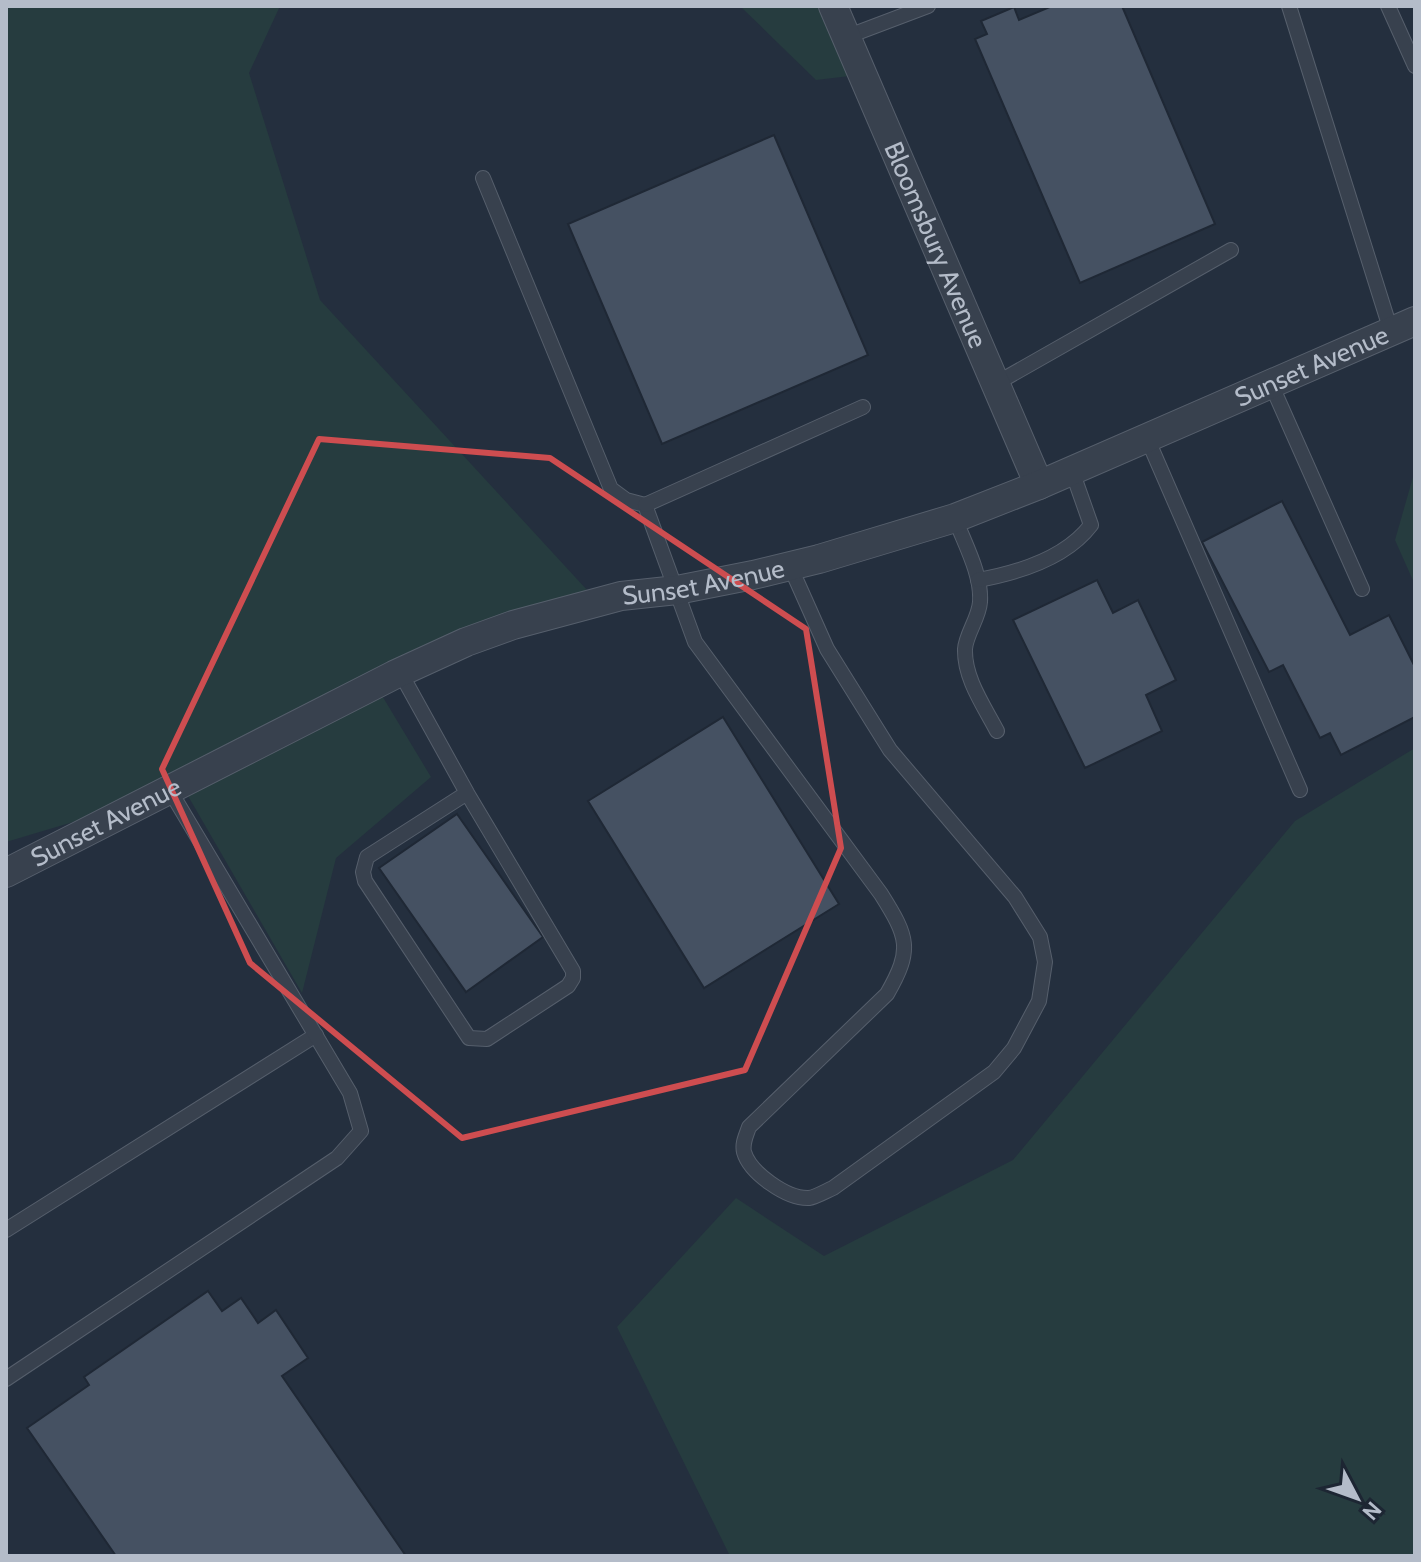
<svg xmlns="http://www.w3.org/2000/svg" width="1421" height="1562" viewBox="0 0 1421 1562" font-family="Cabin,sans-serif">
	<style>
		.green { fill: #263c3f }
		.building { fill: #455162; stroke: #1f2835; stroke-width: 2 }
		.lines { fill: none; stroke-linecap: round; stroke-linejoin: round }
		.service-casing { stroke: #565f6c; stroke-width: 16 }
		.minor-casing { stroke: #565f6c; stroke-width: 30 }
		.service { stroke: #38414e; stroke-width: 14 }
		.minor { stroke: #38414e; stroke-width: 28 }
		.marked { fill: none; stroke: #ce4d50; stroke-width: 6; stroke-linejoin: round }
		.labels { text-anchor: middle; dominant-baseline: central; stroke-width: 6; stroke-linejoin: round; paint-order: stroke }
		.street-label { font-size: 26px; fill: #b4bcc9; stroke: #1d2633 }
	</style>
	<rect width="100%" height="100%" fill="#242f3e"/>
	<!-- green -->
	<g class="green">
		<polygon points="6,6 280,6 249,73 320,300 599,603 375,684 431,777 336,858 302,993 184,789 6,842"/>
		<polygon points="740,6 837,6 867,74 816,80"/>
		<polygon points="1415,470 1415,585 1395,540"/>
		<polygon points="1415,748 1415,1556 730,1556 617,1327 736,1198 824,1256 1013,1160 1295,821"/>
	</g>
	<!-- building -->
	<g class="building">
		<polygon points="1052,6 1122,6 1215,224 1080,283 975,39 987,34 981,21 1014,7 1019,20"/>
		<polygon points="774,135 868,355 662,444 568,224"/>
		<polygon points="1282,501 1350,635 1389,615 1415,667 1415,717 1341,755 1330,733 1320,738 1283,665 1269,672 1202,542"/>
		<polygon points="1097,580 1113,613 1138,600 1176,680 1146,695 1162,731 1085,768 1013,620"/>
		<polygon points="723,717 839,904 704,988 588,801"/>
		<polygon points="457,814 543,937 466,992 379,868"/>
		<polygon points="208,1291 222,1311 241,1298 258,1323 276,1310 308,1358 282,1376 406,1556 116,1556 27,1428 89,1385 84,1377"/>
	</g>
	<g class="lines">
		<!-- service casing -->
		<g class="service-casing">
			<g id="service">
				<polyline points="1289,6 1391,331"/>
				<polyline points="1388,6 1415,66"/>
				<polyline points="846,37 928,6"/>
				<path d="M 483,178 L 611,489 L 626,500 L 645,505 L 695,642 L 881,894 C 908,937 913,949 887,994 L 749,1127 C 746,1136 742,1143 744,1152 C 750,1173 787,1199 809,1198 C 816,1197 826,1191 833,1188 L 994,1072 L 1014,1048 L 1039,1001 L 1045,962 L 1040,937 L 1015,897 L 890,750 L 827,649 L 790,566"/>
				<polyline points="995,384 1231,250"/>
				<polyline points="1271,384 1362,589"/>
				<polyline points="1147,438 1300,790"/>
				<polyline points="645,505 863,407"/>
				<path d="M 955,518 C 964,543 982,574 980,602 C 979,618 966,634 965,649 C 964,678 984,706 997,731"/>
				<path d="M 978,580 C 1017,573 1066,558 1091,525 L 1072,471"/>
				<polyline points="400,672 467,793 573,971 573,978 568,986 487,1039 469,1038 365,881 363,872 367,857 467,793"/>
				<polyline points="6,1230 316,1035"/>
				<polyline points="6,1379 337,1158 361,1131 350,1093 169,789"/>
			</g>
		</g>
		<!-- minor casing -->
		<g class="minor-casing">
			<g id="minor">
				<path id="s1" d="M 833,6 L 1039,485"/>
				<path id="s2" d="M 6,873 L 394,675 L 466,642 L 513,625 L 621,596 L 677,590 L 753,575 L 819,559 L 955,518 L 1039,485 L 1415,321"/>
			</g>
		</g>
		<!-- service -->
		<use href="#service" class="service"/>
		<!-- minor -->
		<use href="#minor" class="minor"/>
	</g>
	<!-- marked area -->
	<path class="marked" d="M 319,439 L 550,458 L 806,629 L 841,848 L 745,1070 L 462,1138 L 250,963 L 162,769 Z"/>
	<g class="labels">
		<!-- street labels -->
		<g class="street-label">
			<text stroke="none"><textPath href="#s1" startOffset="260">Bloomsbury Avenue</textPath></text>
			<text stroke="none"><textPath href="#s2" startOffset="1408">Sunset Avenue</textPath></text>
			<text stroke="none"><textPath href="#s2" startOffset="760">Sunset Avenue</textPath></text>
			<text stroke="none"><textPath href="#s2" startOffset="112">Sunset Avenue</textPath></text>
		</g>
	</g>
	<!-- border -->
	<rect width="1421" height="1562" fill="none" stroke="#b4bcc9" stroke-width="16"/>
	<!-- north arrow -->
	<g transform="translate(1357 1498) rotate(131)" stroke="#1d2633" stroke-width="6" paint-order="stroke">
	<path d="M0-6L14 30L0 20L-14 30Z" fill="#b4bcc9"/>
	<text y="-12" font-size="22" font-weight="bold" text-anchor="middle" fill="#b4bcc9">N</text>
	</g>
</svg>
